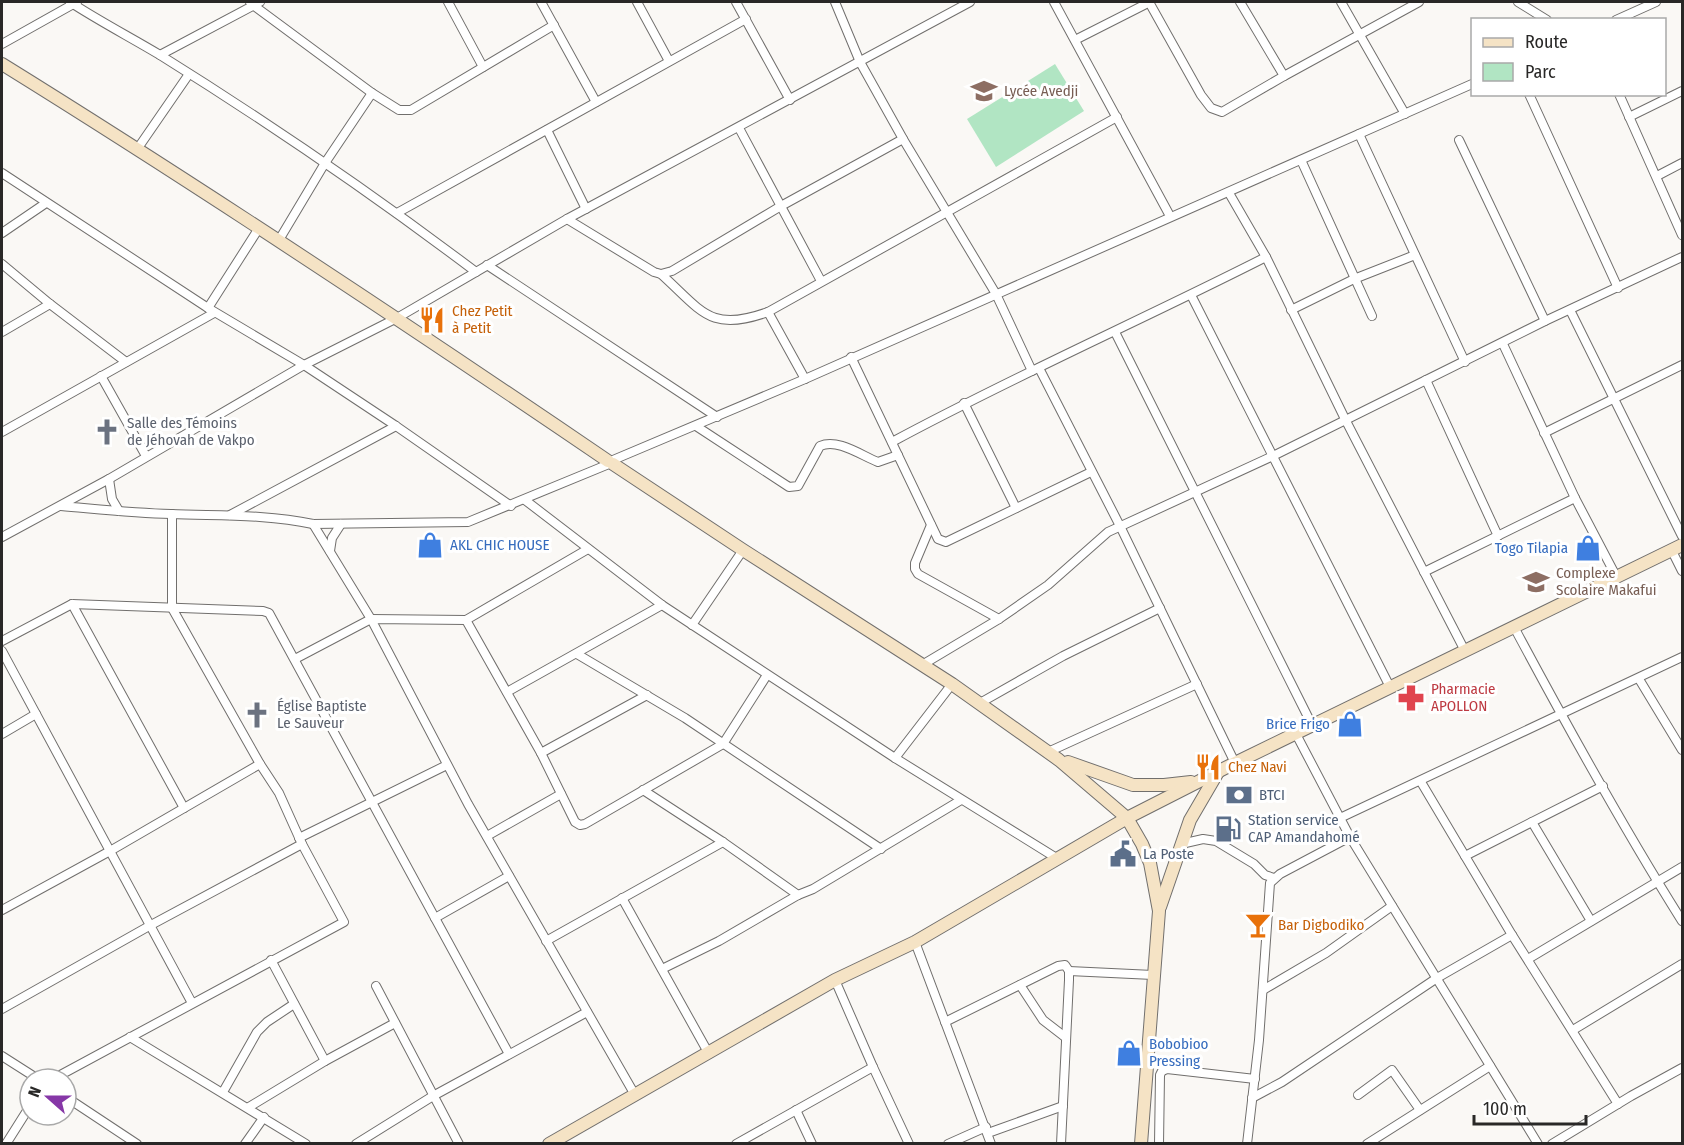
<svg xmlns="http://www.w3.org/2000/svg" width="1684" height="1145" viewBox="0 0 1684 1145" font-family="'Fira Sans Condensed',sans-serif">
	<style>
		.green { fill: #b1e5c3 }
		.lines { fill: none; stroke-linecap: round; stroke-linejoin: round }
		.street-casing { stroke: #716f6d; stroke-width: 10 }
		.secondary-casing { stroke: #716f6d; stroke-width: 14 }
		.street { stroke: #fff; stroke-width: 8 }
		.secondary { stroke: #f5e3c5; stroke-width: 12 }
		.labels { text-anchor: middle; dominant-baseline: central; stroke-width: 6; stroke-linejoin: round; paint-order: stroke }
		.education-label { font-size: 15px; fill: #785e54; stroke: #fff; text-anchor: start }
		.food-label { font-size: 15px; fill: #c56008; stroke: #fff; text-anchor: start }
		.worship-label { font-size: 15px; fill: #5b616d; stroke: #fff; text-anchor: start }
		.shop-label { font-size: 15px; fill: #366cbe; stroke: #fff; text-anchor: start }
		.health-label { font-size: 15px; fill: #be3a42; stroke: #fff; text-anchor: start }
		.service-label { font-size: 15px; fill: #4e5e75; stroke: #fff; text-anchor: start }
	</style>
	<rect width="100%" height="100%" fill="#faf8f5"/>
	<!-- green -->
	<polygon class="green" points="1055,64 1084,111 996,167 967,119"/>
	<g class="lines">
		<!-- street casing -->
		<g class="street-casing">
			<g id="street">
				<path d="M 70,2 C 99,21 130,37 160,55 C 269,123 374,195 476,272"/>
				<polyline points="250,2 253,5 372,93 399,110 411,110 554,25"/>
				<polyline points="448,2 483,67"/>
				<polyline points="541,2 596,102"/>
				<polyline points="637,2 669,61"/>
				<polyline points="736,2 790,100"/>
				<polyline points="835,2 860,62 903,139 996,294 1032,371"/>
				<polyline points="1054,2 1170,216"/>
				<polyline points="1149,2 1201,95 1211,108 1222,112 1284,76 1419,2"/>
				<polyline points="1240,2 1284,76"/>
				<polyline points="1341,2 1405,114"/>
				<polyline points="1518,2 1547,20"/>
				<polyline points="1616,20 1656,2"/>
				<polyline points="1075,40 1150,2"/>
				<polyline points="2,44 77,2"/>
				<polyline points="160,55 260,2"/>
				<polyline points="1529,94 1618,288"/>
				<polyline points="1619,94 1682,235"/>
				<polyline points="1629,117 1682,91"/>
				<polyline points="739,128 821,281"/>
				<polyline points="547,130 586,209"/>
				<polyline points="1359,134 1465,362"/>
				<polyline points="1459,140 1545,321"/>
				<polyline points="138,148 189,74"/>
				<polyline points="1301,160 1372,316"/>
				<polyline points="2,173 208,308 304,365 396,426 511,506"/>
				<polyline points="1657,176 1682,163"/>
				<polyline points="1229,193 1266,257 1345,419 1465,651"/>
				<polyline points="397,213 746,19"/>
				<path d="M 567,219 L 654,272 L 661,274 C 702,311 710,333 768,312 L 1117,117"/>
				<polyline points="2,233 46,203"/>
				<polyline points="279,240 325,163 372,93"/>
				<polyline points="2,264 50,304 126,362"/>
				<polyline points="487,265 717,417"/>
				<polyline points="661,274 672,271 781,206 903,139"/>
				<polyline points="1191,295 1390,687"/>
				<polyline points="208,308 259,228"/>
				<polyline points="1291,310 1354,279 1415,255"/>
				<polyline points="1570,310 1682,536"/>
				<polyline points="768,312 805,379"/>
				<polyline points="2,332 50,304"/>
				<polyline points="1115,332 1312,725"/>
				<polyline points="1503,344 1575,498 1617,578"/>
				<polyline points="851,357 938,539 946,542 1091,472"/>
				<polyline points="1039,368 1120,526 1235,763"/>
				<polyline points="101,376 146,456"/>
				<polyline points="1426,380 1498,536"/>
				<polyline points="964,403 1016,508"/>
				<path d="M 696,426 L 789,487 L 798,486 L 820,446 C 838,438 862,456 878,462 L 898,455"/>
				<polyline points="2,432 214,313"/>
				<polyline points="1544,433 1682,365"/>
				<path d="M 892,442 C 1014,376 1142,320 1266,257"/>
				<polyline points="613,460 805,379 1472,84"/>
				<polyline points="109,479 112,499 119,511"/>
				<polyline points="525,500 662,605 895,758 1058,859"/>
				<path d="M 61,506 C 97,509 134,513 171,514 C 218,516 266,514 313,524 L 468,522 L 609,464"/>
				<polyline points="230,515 396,426"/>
				<polyline points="313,524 371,619 468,804 635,1095"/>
				<polyline points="931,525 915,563 915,569 918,574 999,619"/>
				<polyline points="2,537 109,479 304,365 397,318 567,219 970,2"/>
				<polyline points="330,551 332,538 341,524"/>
				<polyline points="1672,551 1682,571"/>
				<polyline points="1424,572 1575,498"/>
				<polyline points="72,604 184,808"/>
				<polyline points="466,620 541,753 575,822 580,825 585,824 723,744 767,675"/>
				<polyline points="692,625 743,550"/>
				<path d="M 1514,627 C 1567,726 1622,826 1682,921"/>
				<polyline points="2,641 72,604 263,611 269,613 509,1054"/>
				<polyline points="2,651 192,1003"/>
				<polyline points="577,654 685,718 881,849"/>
				<polyline points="295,659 371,619 466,620 588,549"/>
				<polyline points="922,665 999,619 1048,585 1108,532 1273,456 1545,321 1682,257"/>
				<polyline points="1639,679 1682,750"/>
				<polyline points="507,692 662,605"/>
				<polyline points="980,703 1063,656 1160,608"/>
				<polyline points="2,734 36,714"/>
				<polyline points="1296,734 1350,837 1538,1144"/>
				<polyline points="1048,752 1197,684"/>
				<polyline points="541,753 647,695"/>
				<polyline points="895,758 952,684"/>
				<polyline points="1421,782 1512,935 1618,1104"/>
				<polyline points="643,790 723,842 798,895"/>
				<polyline points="1340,818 1682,657"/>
				<polyline points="1532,822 1591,921"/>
				<polyline points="487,836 561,794"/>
				<polyline points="299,838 447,765"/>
				<polyline points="1181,844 1203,839 1216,841 1254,864 1265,875 1274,878"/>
				<polyline points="1465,856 1603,786"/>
				<polyline points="622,898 709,1054"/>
				<polyline points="2,910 110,851 260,764"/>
				<polyline points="435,918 509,876"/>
				<polyline points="546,941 723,842"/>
				<polyline points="915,942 991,1144"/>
				<polyline points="1528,959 1682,867"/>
				<polyline points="271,960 325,1061"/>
				<polyline points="662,969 719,941 798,895 813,889 961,800"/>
				<polyline points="1069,971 1153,975"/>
				<polyline points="835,980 873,1067 909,1144"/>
				<polyline points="1020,985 1043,1020 1065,1037"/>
				<polyline points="376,986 459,1144"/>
				<polyline points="1263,990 1326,953 1392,906"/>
				<polyline points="2,1009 151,925 302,844"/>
				<polyline points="945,1022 1058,966 1065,965 1069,971 1069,980 1061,1144"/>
				<polyline points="1573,1030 1682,964"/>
				<polyline points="130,1037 306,1144"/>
				<polyline points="2,1056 38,1079"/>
				<polyline points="53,1079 344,922 302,844 279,793 260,764 172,608 172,514"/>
				<polyline points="223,1092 257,1032 267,1022 294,1004"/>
				<polyline points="1358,1095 1392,1070 1420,1110"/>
				<polyline points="66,1097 137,1144"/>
				<polyline points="1252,1098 1282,1082 1437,978 1512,935"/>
				<polyline points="249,1107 325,1061 395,1023"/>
				<polyline points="796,1110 812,1144"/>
				<polyline points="988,1133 1063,1106"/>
				<polyline points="6,1144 30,1106"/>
				<polyline points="245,1144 264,1117"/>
				<polyline points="356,1144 433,1096 587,1012"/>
				<polyline points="736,1144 873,1067"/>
				<polyline points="948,1144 986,1127"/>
				<polyline points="1159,1144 1160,1075 1162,1071 1167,1069 1255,1079"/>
				<polyline points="1247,1144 1259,1040 1270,883 1280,874 1350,837"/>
				<polyline points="1367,1144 1490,1066"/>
				<polyline points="1552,1144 1631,1096 1682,1068"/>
			</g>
		</g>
		<!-- secondary casing -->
		<g class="secondary-casing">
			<g id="secondary">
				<path d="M 2,64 C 207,191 408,325 608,461"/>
				<polyline points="613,464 743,550 952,684 1059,760 1127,818 1142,844 1150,863 1159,911 1141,1144"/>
				<polyline points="1068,762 1133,785 1164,785 1191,782"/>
				<polyline points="1160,907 1190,820 1218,772"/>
				<polyline points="549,1144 835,980 915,942 1127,818 1235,763 1682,545"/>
			</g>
		</g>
		<!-- street -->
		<use href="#street" class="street"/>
		<!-- secondary -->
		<use href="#secondary" class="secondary"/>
	</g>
	<!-- icons -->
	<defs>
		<g id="school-bare" transform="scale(2.07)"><path d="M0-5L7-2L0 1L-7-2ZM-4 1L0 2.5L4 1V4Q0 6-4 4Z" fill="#8d6e63" stroke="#fff" stroke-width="2.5" paint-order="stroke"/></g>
		<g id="restaurant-bare" transform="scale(2.07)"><path d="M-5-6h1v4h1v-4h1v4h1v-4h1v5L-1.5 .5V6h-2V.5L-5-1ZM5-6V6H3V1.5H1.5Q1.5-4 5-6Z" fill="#e8710a" stroke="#fff" stroke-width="2.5" paint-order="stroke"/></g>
		<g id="church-bare" transform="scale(2.07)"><path d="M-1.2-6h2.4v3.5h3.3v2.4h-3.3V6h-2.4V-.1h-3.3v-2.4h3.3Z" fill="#6b7280" stroke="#fff" stroke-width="2.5" paint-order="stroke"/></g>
		<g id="shop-bare" transform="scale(2.07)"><path d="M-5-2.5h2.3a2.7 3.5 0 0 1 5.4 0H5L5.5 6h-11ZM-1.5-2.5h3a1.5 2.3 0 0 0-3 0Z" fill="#3f7fe0" stroke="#fff" stroke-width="2.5" paint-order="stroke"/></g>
		<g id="pharmacy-bare" transform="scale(2.07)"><path d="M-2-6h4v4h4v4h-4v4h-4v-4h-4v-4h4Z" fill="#e0444e" stroke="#fff" stroke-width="2.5" paint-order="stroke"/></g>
		<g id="bank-bare" transform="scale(2.07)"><path d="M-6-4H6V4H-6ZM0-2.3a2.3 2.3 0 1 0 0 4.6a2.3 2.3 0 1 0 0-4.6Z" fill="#5c6f8a" stroke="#fff" stroke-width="2.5" paint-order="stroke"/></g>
		<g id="fuel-bare" transform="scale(2.07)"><path d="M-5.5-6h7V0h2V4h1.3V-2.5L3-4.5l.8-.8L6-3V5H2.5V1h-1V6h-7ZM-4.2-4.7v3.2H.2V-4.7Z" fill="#5c6f8a" stroke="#fff" stroke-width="2.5" paint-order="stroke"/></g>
		<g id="civic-bare" transform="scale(2.07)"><path d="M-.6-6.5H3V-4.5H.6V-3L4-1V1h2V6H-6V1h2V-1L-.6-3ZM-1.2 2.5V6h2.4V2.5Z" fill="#5c6f8a" stroke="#fff" stroke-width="2.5" paint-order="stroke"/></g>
		<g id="bar-bare" transform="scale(2.07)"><path d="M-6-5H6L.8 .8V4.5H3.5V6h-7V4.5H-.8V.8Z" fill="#e8710a" stroke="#fff" stroke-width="2.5" paint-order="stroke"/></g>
	</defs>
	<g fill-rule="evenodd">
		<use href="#school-bare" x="984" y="91"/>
		<use href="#restaurant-bare" x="432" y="320"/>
		<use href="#church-bare" x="107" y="432"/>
		<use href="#shop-bare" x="430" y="545"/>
		<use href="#shop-bare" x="1588" y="548"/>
		<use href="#school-bare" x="1536" y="582"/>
		<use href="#pharmacy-bare" x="1411" y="698"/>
		<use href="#church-bare" x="257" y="715"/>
		<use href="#shop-bare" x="1350" y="724"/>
		<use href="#restaurant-bare" x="1208" y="767"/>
		<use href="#bank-bare" x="1239" y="795"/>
		<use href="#fuel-bare" x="1228" y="829"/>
		<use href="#civic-bare" x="1123" y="854"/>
		<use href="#bar-bare" x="1258" y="925"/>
		<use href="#shop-bare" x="1129" y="1053"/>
	</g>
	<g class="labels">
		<!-- education labels -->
		<g class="education-label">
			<text x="1004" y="91">Lycée Avedji</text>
			<text x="1556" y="573">Complexe<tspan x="1556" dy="17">Scolaire Makafui</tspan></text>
		</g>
		<!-- food labels -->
		<g class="food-label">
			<text x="452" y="311">Chez Petit<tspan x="452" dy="17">à Petit</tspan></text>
			<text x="1228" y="767">Chez Navi</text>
			<text x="1278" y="925">Bar Digbodiko</text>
		</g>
		<!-- worship labels -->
		<g class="worship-label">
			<text x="127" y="423">Salle des Témoins<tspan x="127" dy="17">de Jéhovah de Vakpo</tspan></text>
			<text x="277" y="706">Église Baptiste<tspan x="277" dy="17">Le Sauveur</tspan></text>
		</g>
		<!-- shop labels -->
		<g class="shop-label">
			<text x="450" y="545">AKL CHIC HOUSE</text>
			<text x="1568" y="548" text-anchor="end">Togo Tilapia</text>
			<text x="1330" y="724" text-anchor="end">Brice Frigo</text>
			<text x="1149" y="1044">Bobobioo<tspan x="1149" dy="17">Pressing</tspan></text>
		</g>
		<!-- health labels -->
		<g class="health-label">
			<text x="1431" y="689">Pharmacie<tspan x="1431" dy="17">APOLLON</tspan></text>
		</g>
		<!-- service labels -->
		<g class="service-label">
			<text x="1259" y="795">BTCI</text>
			<text x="1248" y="820">Station service<tspan x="1248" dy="17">CAP Amandahomé</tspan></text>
			<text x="1143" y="854">La Poste</text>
		</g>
	</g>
	<!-- border -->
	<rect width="1684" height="1145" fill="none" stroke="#292827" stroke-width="6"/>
	<!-- legend -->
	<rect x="1471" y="18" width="195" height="78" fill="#ffffff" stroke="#a9a9a9" stroke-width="1.5"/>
	<rect x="1483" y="38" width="30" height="9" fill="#f5e3c5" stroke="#a9a9a9" stroke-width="1.5"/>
	<text x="1525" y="48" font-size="18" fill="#292827">Route</text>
	<rect x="1483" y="63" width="30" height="18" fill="#b1e5c3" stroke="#a9a9a9" stroke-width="1.5"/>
	<text x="1525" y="78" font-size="18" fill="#292827">Parc</text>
	<!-- north arrow -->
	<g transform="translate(48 1097) rotate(291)"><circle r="28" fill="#ffffff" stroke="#a9a9a9" stroke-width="1.5"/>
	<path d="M0-4.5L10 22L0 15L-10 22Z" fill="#8637a7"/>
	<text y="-9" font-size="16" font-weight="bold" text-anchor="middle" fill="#292827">N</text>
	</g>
	<!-- scale -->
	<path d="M1474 1115v9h112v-9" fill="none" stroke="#292827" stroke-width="3"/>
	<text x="1483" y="1115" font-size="18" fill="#292827" stroke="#ffffff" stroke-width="4.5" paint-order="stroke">100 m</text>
</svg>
